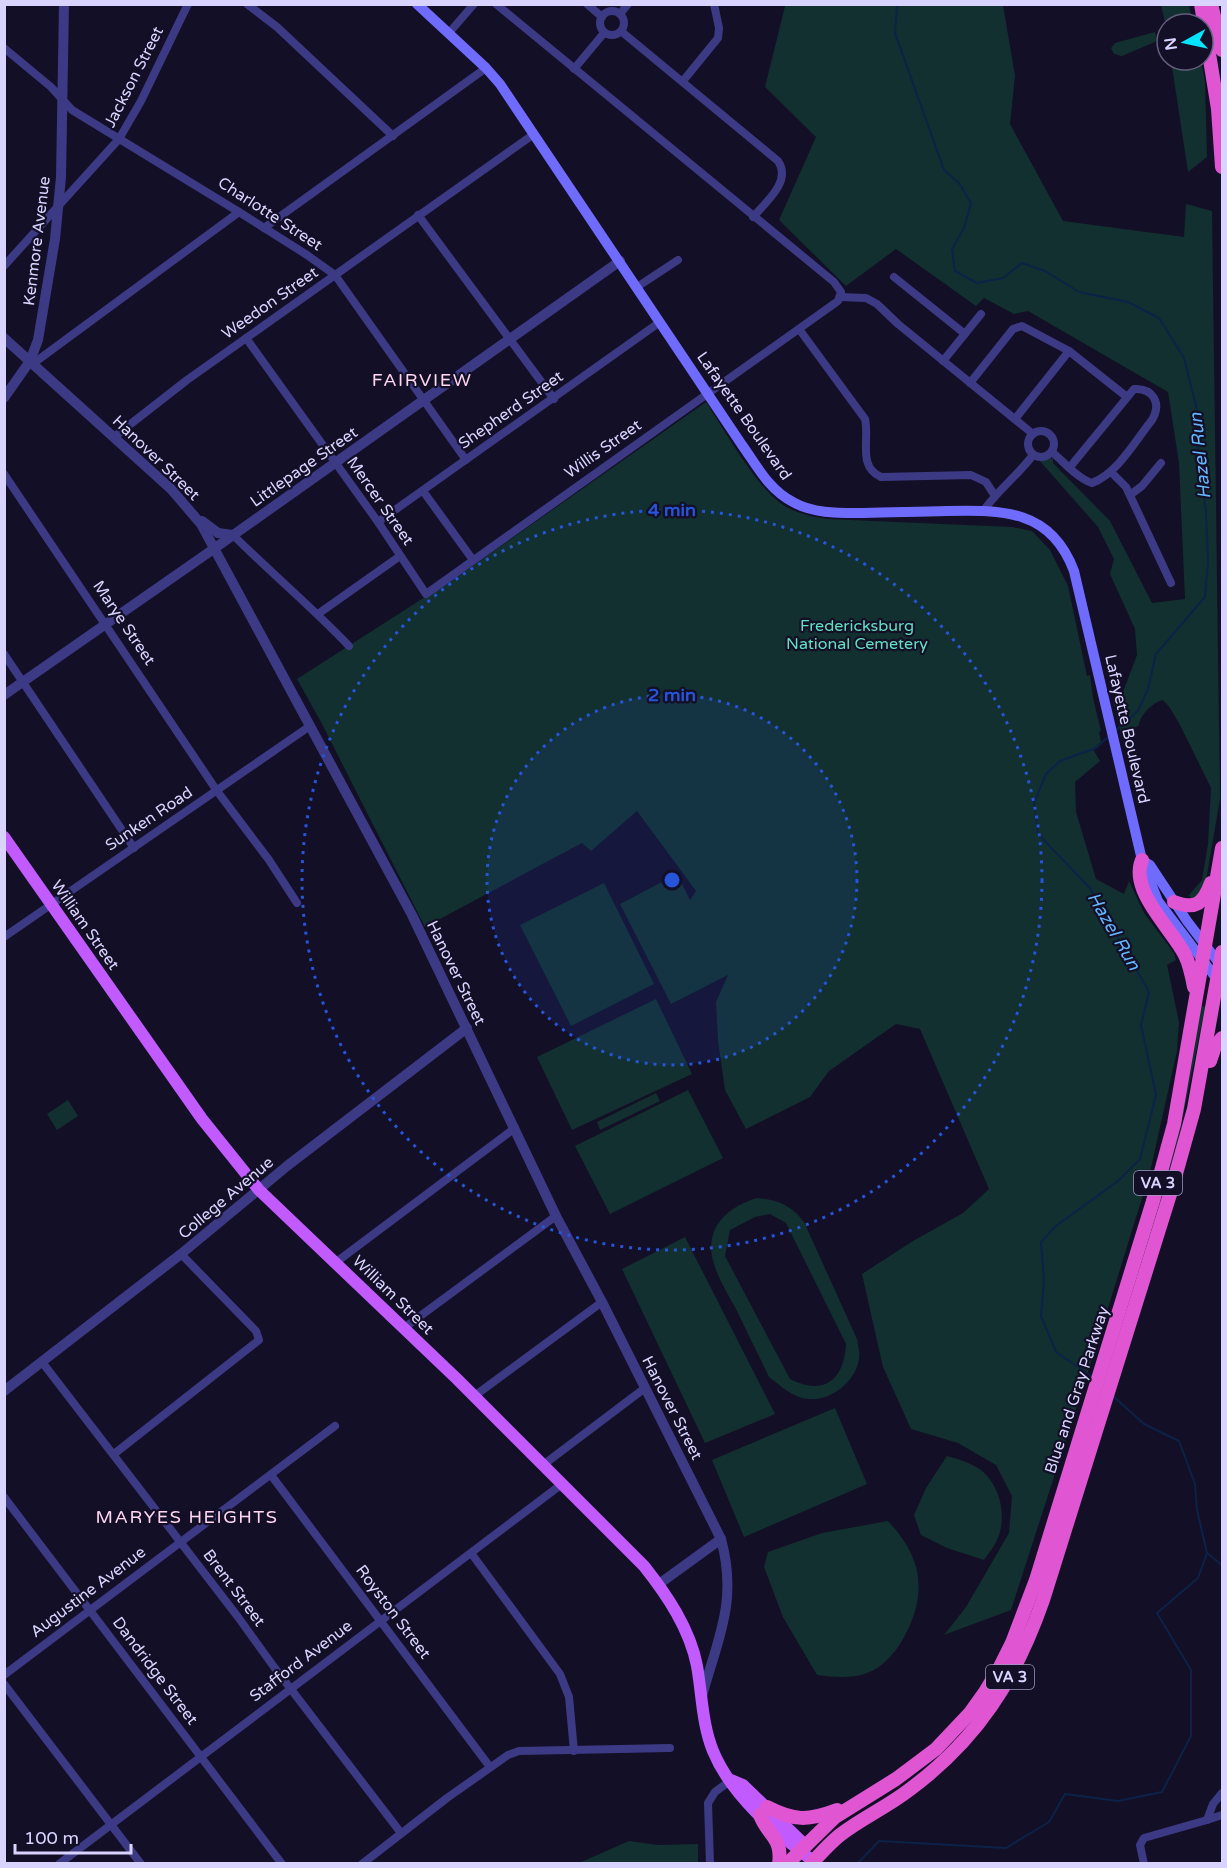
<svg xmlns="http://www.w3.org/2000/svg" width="1227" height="1868" viewBox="0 0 1227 1868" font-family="'Varela Round',sans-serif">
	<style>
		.green { fill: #12302f; fill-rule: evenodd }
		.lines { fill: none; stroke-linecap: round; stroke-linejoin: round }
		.stream { stroke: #0c2248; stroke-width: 2 }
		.minor { stroke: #3d3a85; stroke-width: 8 }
		.tertiary { stroke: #3d3a85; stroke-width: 10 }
		.secondary { stroke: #6f6bff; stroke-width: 10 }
		.primary { stroke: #c25bff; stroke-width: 12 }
		.trunk { stroke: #e055d1; stroke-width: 14 }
		.ring { fill: none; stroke: #2655da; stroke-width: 3; stroke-dasharray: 3 6 }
		.labels { text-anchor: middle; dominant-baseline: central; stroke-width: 4.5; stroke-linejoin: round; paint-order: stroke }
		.shield { fill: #130f26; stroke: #9e99be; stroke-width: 1.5 }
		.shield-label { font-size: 15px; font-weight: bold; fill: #d9d4ff }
		.street-label { font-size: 16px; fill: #d9d4ff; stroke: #130f26 }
		.park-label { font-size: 16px; fill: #5fe0c0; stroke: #130f26 }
		.neighbourhood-label { font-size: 18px; letter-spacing: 1.5px; fill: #ffd6f0; stroke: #130f26 }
		.water-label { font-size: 18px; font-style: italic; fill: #62b6ff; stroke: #130f26 }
		.centre { fill: #2655da; stroke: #130f26; stroke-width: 3 }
		.ring-label { font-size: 18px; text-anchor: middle; font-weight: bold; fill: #2655da; stroke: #130f26; stroke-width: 4.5; stroke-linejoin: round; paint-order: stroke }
	</style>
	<rect width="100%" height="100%" fill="#130f26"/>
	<!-- green -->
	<g class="green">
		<path d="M 788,5 L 1003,5 L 1015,76 L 1010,124 L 1063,221 L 1184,237 L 1186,204 L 1212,211 L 1220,799 L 1204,892 L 1193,902 L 1189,895 L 1202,880 L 1208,844 L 1211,788 L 1180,725 L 1170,708 L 1163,700 C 1153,702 1140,715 1139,725 L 1122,737 L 1113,701 L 1123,692 L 1137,655 L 1135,629 L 1110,574 L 1114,559 L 1098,527 L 1039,460 L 1053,458 L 1053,463 L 1110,521 L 1152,603 L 1185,599 L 1179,463 L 1168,392 L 1028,311 L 1014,314 L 984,298 L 976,306 L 896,249 L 846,286 L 779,220 L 816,137 L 765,87 L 785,6 Z"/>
		<polygon points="1161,5 1189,5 1193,24 1167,24 1167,31"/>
		<polygon points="1155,32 1157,38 1155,42 1122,56 1114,54 1111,48 1115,43"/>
		<polygon points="1171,60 1201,60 1205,82 1207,157 1188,172"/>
		<path d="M 706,402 C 725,431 753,481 779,502 C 793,513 810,516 827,519 L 1012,527 L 1032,531 L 1050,550 L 1068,586 L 1087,676 L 1090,675 L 1093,698 L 1101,731 L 1099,732 L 1101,742 L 1093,749 L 1100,761 L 1075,782 L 1076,812 L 1096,879 L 1124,894 L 1129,881 L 1144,913 L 1174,953 L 1176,960 L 1167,965 L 1179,1022 L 1177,1051 L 1150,1172 L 1096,1347 L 1011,1610 L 944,1635 L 966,1607 L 1009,1533 L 1012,1496 L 996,1465 L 958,1443 L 911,1429 L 883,1367 L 862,1274 L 913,1241 L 963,1213 L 989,1189 L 920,1029 L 896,1024 L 829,1071 L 810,1097 L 746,1129 L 725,1090 L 718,1041 L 716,1002 L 728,975 L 671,1004 L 620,904 L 677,874 L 690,900 L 696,891 L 637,811 L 591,851 L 582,843 L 425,927 L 321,722 L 297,679 L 464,572 Z"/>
		<polygon points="604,883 654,984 571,1026 520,925"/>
		<polygon points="656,999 692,1074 572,1130 537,1057"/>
		<polygon points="1200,1005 1205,1007 1173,1166 1112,1367 1107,1363"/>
		<polygon points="688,1090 723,1158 610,1214 575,1146"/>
		<polygon points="656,1093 660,1101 600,1130 597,1122"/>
		<polygon points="68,1100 78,1116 57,1130 47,1114"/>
		<path d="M 757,1198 C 778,1200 791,1205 804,1222 L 857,1339 C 858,1345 860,1352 859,1358 C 857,1380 832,1401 809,1399 C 793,1398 781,1386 769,1377 C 758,1354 747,1332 736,1309 C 729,1296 720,1282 715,1267 C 702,1231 724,1208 757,1198 ZM 770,1214 L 786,1223 L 846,1344 C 844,1381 823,1396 790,1379 L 725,1256 L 730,1230 L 755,1217 Z"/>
		<polygon points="685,1237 775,1414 705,1443 622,1269"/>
		<polygon points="835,1408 867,1484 744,1537 712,1460"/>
		<path d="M 947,1456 C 958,1459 968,1462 978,1468 C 1000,1483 1008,1516 997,1540 C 994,1547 988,1554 984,1560 L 947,1548 L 921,1535 L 914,1515 L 926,1488 Z"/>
		<path d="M 888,1521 C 923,1558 928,1594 903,1639 C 895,1653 883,1667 867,1673 C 851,1679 834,1677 817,1675 L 783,1617 L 764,1567 L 768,1552 L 822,1533 Z"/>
		<polygon points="629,1841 658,1845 698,1844 698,1863 579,1863"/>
	</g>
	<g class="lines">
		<!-- stream -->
		<g class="stream">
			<polyline points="902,4 897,7 895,33 944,170 959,183 971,203 964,228 952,249 955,271 977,283 1003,278 1022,263 1045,271 1079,292 1128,302 1159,318 1184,358 1197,410 1199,462 1206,513 1208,562 1205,597 1156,654 1148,689 1138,711 1116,730"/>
			<polyline points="1094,1378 1056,1352 1041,1316 1044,1280 1041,1242 1056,1226 1118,1181 1140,1159 1156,1095 1141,1025 1149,992 1090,888 1038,834 1034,803 1046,774 1060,761 1096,748 1109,736"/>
			<polyline points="1113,1396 1144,1424 1179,1441 1195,1484 1197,1510 1207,1553 1222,1565"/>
			<polyline points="857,1864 879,1841 1006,1848 1049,1822 1065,1794 1118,1801 1162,1792 1191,1736 1191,1670 1157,1613 1198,1578 1207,1553"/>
		</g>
		<!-- minor -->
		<g class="minor">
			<polyline points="247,4 277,27 393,136"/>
			<polyline points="587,4 602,17"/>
			<circle cx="612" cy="23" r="12"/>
			<polyline points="620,14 628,4"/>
			<path d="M 622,32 L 778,161 C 792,181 766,202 753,217"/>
			<polyline points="448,34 474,4"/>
			<polyline points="4,48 51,87 72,110 239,212 307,255 335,275 466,460"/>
			<polyline points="574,69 604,33"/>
			<polyline points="683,81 718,38 719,28 714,4"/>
			<polyline points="418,215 554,399"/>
			<polyline points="264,228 486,68"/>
			<polyline points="4,266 119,139 141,101 188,4"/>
			<polyline points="894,277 965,334"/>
			<polyline points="637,287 678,260"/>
			<polyline points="840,297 866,298 877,304 898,324 1033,434"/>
			<path d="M 799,329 L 865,419 C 870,438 857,467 881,477 L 971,475 L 986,482 L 995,496"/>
			<polyline points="246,338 378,522 426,594 838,301 841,292 834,282 496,4"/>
			<polyline points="30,361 38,360 239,212"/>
			<polyline points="943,361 981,314"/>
			<polyline points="970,383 1013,329 1022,326 1069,351 1127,397"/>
			<polyline points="1015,419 1069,351"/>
			<circle cx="1041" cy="444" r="13"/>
			<polyline points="114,437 187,380 534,134"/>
			<path d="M 1052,452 C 1064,462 1077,478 1092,483 C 1118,473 1135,441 1152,420 C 1162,403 1153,388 1134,389 L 1070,467"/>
			<polyline points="1111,472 1126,487 1171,583"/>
			<polyline points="4,474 217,791 269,860 297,903"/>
			<polyline points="423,491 473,560"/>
			<polyline points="1130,495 1142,486 1161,463"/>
			<path d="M 984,510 C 998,490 1018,475 1033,455"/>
			<polyline points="378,522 660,322"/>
			<path d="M 233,535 C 271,573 312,607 349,646"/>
			<polyline points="318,614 400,556"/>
			<polyline points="4,654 134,848"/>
			<polyline points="4,937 310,726"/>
			<polyline points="335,1263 515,1128"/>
			<polyline points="404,1328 556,1216"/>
			<polyline points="42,1362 238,1617 274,1667 401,1833"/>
			<polyline points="473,1397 602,1302"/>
			<polyline points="114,1454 259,1340 256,1331 181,1254"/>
			<polyline points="543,1465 645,1388"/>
			<polyline points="271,1475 490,1767"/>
			<polyline points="4,1497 282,1864"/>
			<polyline points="471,1553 560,1674 569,1697 574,1751"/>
			<polyline points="4,1675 335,1426"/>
			<polyline points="4,1684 141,1864"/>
			<polyline points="1222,1793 1213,1804 1207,1820 1222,1815"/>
			<polyline points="59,1864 562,1484"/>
			<polyline points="362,1864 447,1798 508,1755 519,1751 670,1748"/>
			<polyline points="710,1864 708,1803 715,1792 731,1780"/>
			<polyline points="1144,1864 1140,1845 1144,1838 1207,1820"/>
		</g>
		<!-- tertiary -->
		<g class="tertiary">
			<path d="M 4,338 L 171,489 L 201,524 L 412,915 L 556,1216 L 602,1302 L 721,1539 C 738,1601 718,1638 702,1696"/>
			<polyline points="4,398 30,361 38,340 55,239 61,177 64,4"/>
			<polyline points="202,521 218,533 233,535"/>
			<polyline points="4,695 215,548 620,261"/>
			<polyline points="4,1391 181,1254 287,1166 467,1028"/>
			<polyline points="659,1584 721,1539"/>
		</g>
		<!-- secondary -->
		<g class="secondary">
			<path d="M 417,4 L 486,68 L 500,84 L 742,445 C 757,466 769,490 793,502 C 814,514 840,513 864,513 C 891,512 919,512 946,511 C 1003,510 1051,509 1074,571 L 1142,860 L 1158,901 L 1219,982"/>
			<polyline points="1145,862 1150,865 1187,921 1222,967"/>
		</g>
		<!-- primary -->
		<g class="primary">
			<path d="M 4,837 L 202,1119 L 259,1190 L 457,1379 L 644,1566 C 667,1595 690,1629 697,1666 C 702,1694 702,1724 713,1751 C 731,1795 776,1833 813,1861"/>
			<polyline points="731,1780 743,1785 804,1844"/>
		</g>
		<!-- trunk -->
		<g class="trunk">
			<polyline points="1201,4 1218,109 1222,167"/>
			<polyline points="1211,4 1222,50"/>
			<path d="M 1142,860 C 1129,891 1172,929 1185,955 C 1190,965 1192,976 1194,987"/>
			<path d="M 1174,902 C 1196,910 1203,904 1211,883"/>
			<polyline points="1210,1061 1215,1046 1222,1038"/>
			<path d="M 767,1807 C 794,1821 808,1821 837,1810"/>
			<path d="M 760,1815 C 767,1835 783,1837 779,1864"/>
			<polyline points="787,1864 835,1817 896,1779 936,1749 970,1713 985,1692 1000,1667 1012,1643 1036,1580 1153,1201 1174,1124 1222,848"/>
			<path d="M 811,1864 C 820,1854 830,1843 840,1835 C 862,1818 887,1807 909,1790 C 978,1739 1015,1680 1043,1600 L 1172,1188 L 1194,1109 L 1222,952"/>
		</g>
	</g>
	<!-- distance rings -->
	<circle cx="672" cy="880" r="185" fill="#2655da" fill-opacity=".12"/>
	<g class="ring">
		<circle cx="672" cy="880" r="185"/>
		<circle cx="672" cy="880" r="370"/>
	</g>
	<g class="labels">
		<!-- shield labels -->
		<g class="shield">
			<rect x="1134" y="1171" width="48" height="24" rx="4.5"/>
			<rect x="986" y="1665" width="48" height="24" rx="4.5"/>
		</g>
		<g class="shield-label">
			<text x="1158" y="1183">VA 3</text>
			<text x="1010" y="1677">VA 3</text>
		</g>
		<!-- street labels -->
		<g class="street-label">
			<text transform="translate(134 77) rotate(-63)">Jackson Street</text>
			<text transform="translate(270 214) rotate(33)">Charlotte Street</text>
			<text transform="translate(37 241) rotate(-83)">Kenmore Avenue</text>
			<text transform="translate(270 303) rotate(-35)">Weedon Street</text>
			<text transform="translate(511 410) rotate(-35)">Shepherd Street</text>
			<text transform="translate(744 416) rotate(55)">Lafayette Boulevard</text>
			<text transform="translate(603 449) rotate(-35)">Willis Street</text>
			<text transform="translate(156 458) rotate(44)">Hanover Street</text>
			<text transform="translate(304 467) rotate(-35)">Littlepage Street</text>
			<text transform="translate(380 501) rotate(55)">Mercer Street</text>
			<text transform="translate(124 623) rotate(56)">Marye Street</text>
			<text transform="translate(1127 729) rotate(77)">Lafayette Boulevard</text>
			<text transform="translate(149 819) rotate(-34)">Sunken Road</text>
			<text transform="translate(85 925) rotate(55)">William Street</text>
			<text transform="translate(456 973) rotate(64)">Hanover Street</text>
			<text transform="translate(226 1198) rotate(-40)">College Avenue</text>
			<text transform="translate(393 1295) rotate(44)">William Street</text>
			<text transform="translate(1077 1390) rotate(-72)">Blue and Gray Parkway</text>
			<text transform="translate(672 1408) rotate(63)">Hanover Street</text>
			<text transform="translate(234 1588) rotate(53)">Brent Street</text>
			<text transform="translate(88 1592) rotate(-37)">Augustine Avenue</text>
			<text transform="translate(393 1612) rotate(53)">Royston Street</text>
			<text transform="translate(301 1661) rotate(-37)">Stafford Avenue</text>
			<text transform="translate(155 1671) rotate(53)">Dandridge Street</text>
		</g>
		<!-- park labels -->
		<g class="park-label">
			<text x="857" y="626">Fredericksburg<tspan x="857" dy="18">National Cemetery</tspan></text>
		</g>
		<!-- neighbourhood labels -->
		<g class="neighbourhood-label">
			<text x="422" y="380">FAIRVIEW</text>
			<text x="187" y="1517">MARYES HEIGHTS</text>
		</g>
		<!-- water labels -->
		<g class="water-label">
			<text transform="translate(1200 456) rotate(-96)">Hazel Run</text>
			<text transform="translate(1114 931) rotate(60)">Hazel Run</text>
		</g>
	</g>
	<circle cx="672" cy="880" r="9" class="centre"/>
	<g class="ring-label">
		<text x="672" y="516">4 min</text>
		<text x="672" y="701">2 min</text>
	</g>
	<!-- border -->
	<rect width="1227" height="1868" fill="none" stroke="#d9d4ff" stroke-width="12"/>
	<!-- north arrow -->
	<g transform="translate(1185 42) rotate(262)"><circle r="28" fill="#130f26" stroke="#625e7d" stroke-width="1.5"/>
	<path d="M0-4.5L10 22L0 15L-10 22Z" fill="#00e5ff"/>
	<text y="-9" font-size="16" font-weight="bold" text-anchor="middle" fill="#d9d4ff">N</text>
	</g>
	<!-- scale -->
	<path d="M15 1844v9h116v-9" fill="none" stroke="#d9d4ff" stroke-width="3"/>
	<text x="24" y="1844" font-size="18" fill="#d9d4ff" stroke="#130f26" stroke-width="4.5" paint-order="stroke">100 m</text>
</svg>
